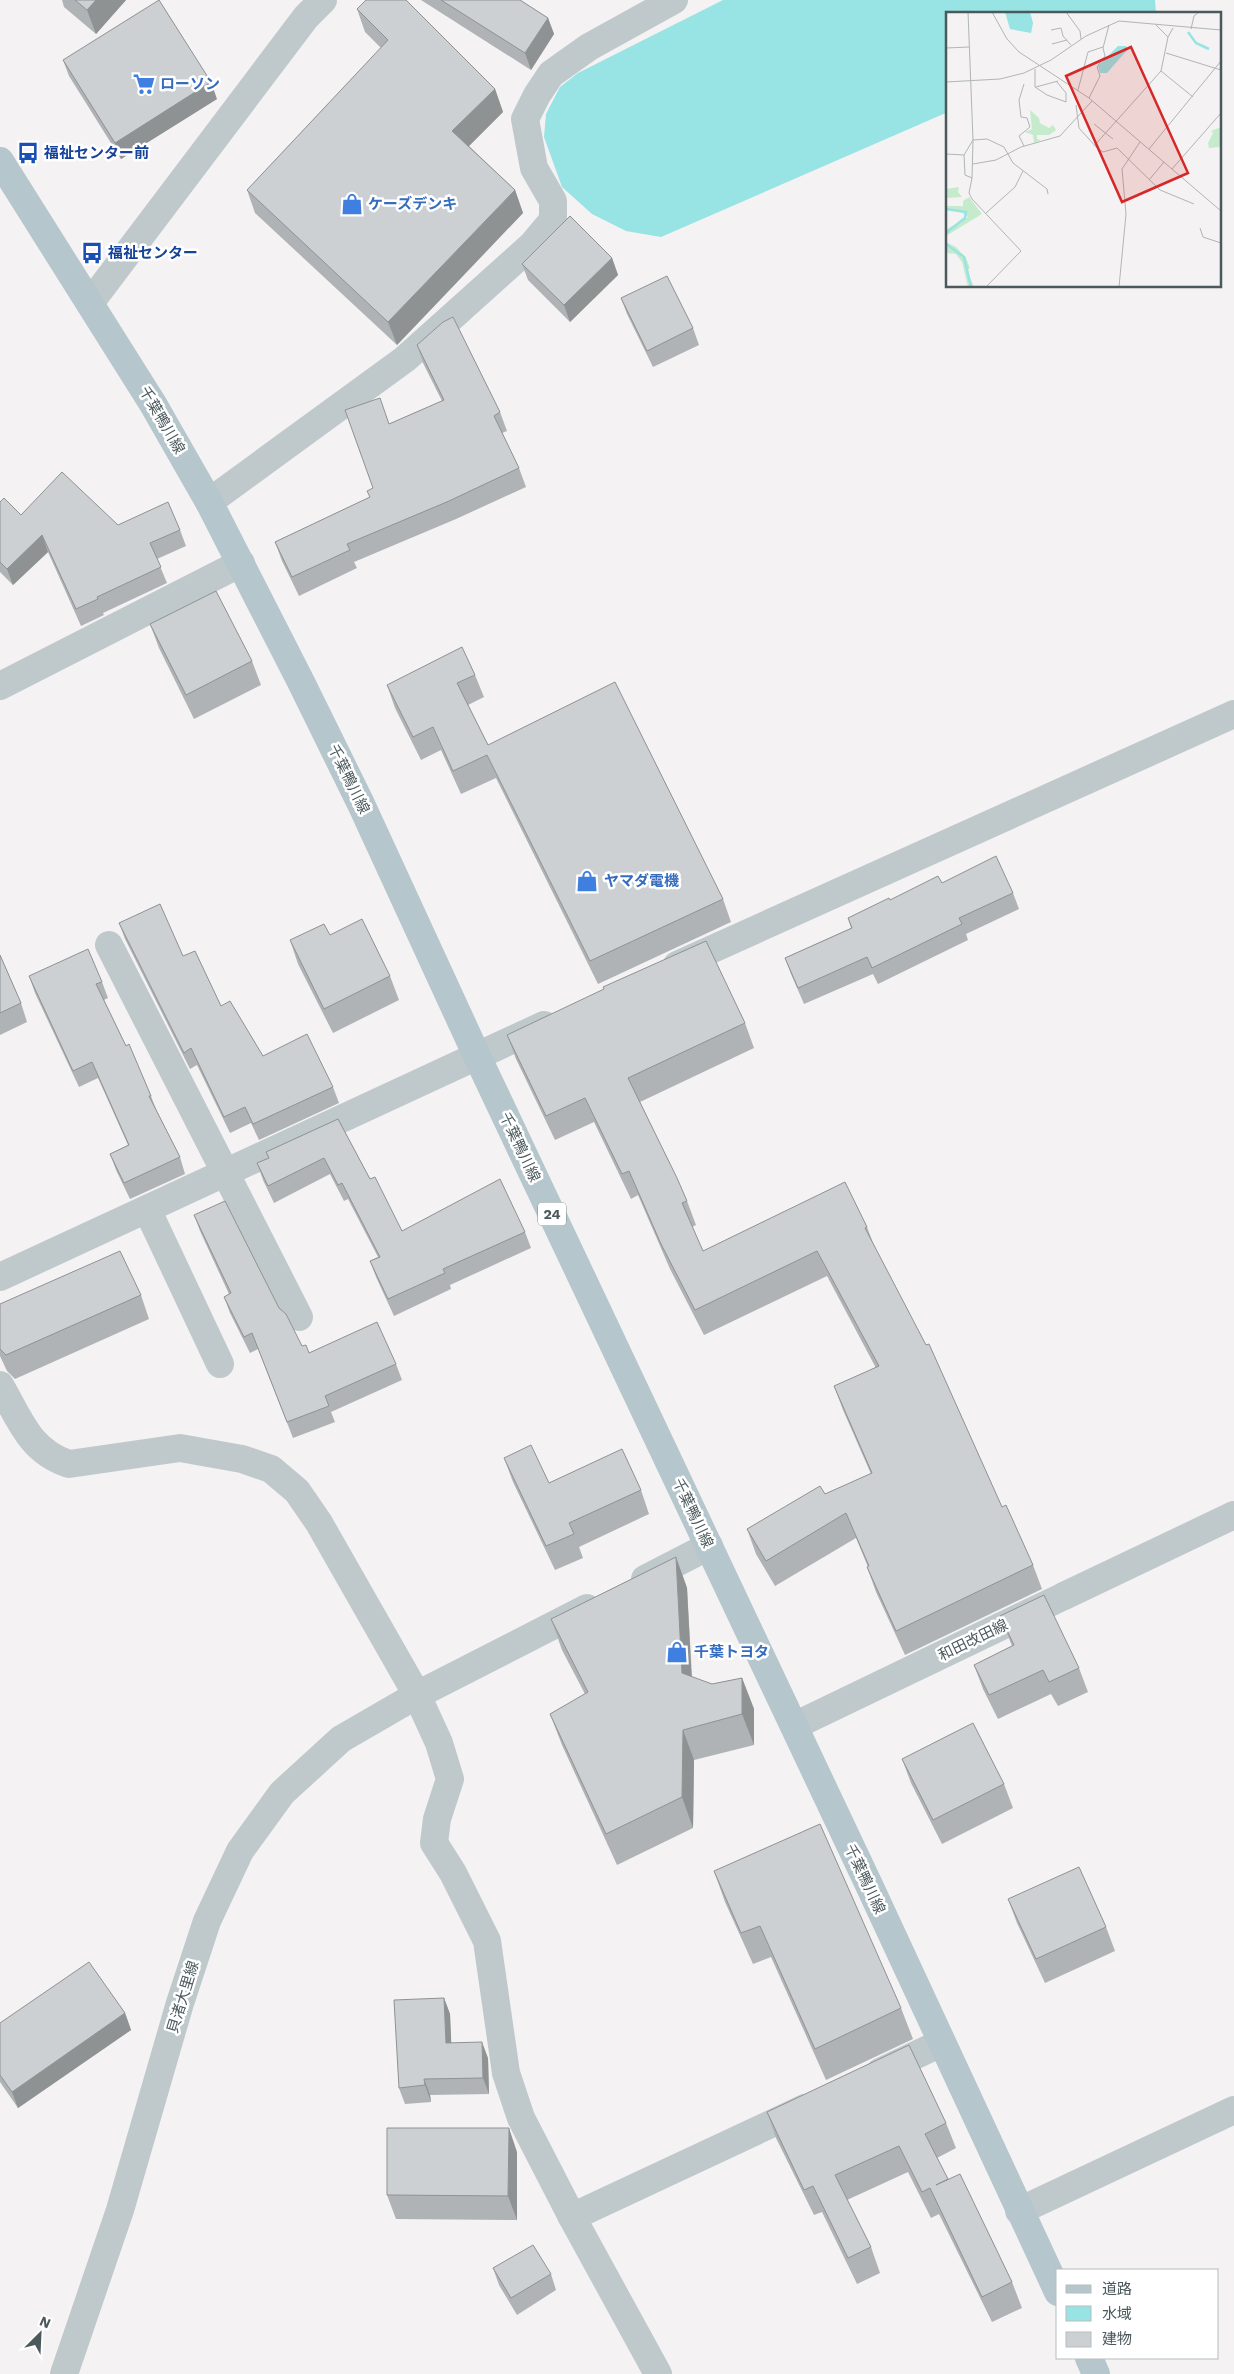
<svg xmlns="http://www.w3.org/2000/svg" width="1234" height="2374" viewBox="0 0 1234 2374" font-family="'Work Sans','Noto Sans JP',sans-serif">
	<style>
		.water { fill: #98e3e3 }
		.lines { fill: none; stroke-linecap: round; stroke-linejoin: round }
		.minor { stroke: #bfc9cc; stroke-width: 28 }
		.tertiary { stroke: #bfc9cc; stroke-width: 28 }
		.primary { stroke: #b5c6cd; stroke-width: 28 }
		.wall { fill: #afb3b5 }
		.shaded-wall { fill: #8f9293 }
		.building { fill: #ccd0d2; stroke: #8f9293 }
		.labels { text-anchor: middle; dominant-baseline: central; stroke-width: 5; stroke-linejoin: round; paint-order: stroke }
		.shield { fill: #fff; stroke: #818b8e; stroke-width: 1 }
		.shield-label { font-size: 14px; font-weight: bold; fill: #4b595d }
		.shop-label { font-size: 15px; font-weight: bold; fill: #366cbe; stroke: #fff; text-anchor: start }
		.transit-label { font-size: 15px; font-weight: bold; fill: #164399; stroke: #fff; text-anchor: start }
		.street-label { font-size: 15px; fill: #4b595d; stroke: #fff }
		.inset-river { fill: none; stroke: #98e3e3; stroke-width: 2.5 }
		.inset-road { fill: none; stroke: #b0b5b6; stroke-width: 1 }
		.view { fill: #d62828; fill-opacity: 0.15; stroke: #d62828; stroke-width: 2.5 }
		.inset-edge { fill: none; stroke: #4b595d; stroke-width: 2.5 }
	</style>
	<rect width="100%" height="100%" fill="#f4f2f2"/>
	<!-- water -->
	<polygon class="water" points="723,0 1155,0 1156,14 948,14 948,112 661,237 626,231 592,214 562,187 544,137 546,114 560,87 578,73"/>
	<g class="lines">
		<!-- minor -->
		<g class="minor">
			<polyline points="90,303 306,17 323,0"/>
			<polyline points="209,502 405,359 532,245 553,220 553,201 534,168 525,119 537,95 551,74 589,47 674,0"/>
			<polyline points="0,686 241,563"/>
			<polyline points="109,945 299,1317"/>
			<polyline points="677,965 1234,714"/>
			<polyline points="147,1209 220,1364"/>
			<polyline points="0,1277 544,1025"/>
			<path d="M 0,1385 C 20,1419 29,1451 69,1464 L 180,1448 L 242,1459 L 271,1469 L 297,1491 L 319,1523 L 417,1695 L 439,1743 L 450,1779 L 437,1819 L 434,1843 L 453,1873 L 487,1941 L 506,2073 L 521,2118 L 572,2217 L 658,2374"/>
			<polyline points="794,1726 1064,1596"/>
			<polyline points="880,2072 941,2043"/>
			<polyline points="1019,2211 1234,2110"/>
			<polyline points="572,2217 805,2108"/>
		</g>
		<!-- tertiary -->
		<g class="tertiary">
			<polyline points="645,1579 709,1546"/>
			<polyline points="1064,1596 1234,1515"/>
			<polyline points="64,2374 120,2210 180,2003 207,1921 240,1851 282,1793 341,1739 417,1695 587,1608"/>
		</g>
		<!-- primary -->
		<g class="primary">
			<polyline points="0,161 153,404 209,502 301,682 361,804 477,1056 869,1885 1058,2292"/>
			<polyline points="1089,2358 1096,2374"/>
		</g>
	</g>
	<!-- wall -->
	<g class="wall">
		<polygon points="62,0 126,0 96,34 64,7"/>
		<polygon points="421,0 520,0 548,18 554,34 531,70"/>
		<polygon points="357,9 495,89 503,112 469,146 515,190 523,213 397,345 255,213 247,190 381,48 365,32"/>
		<polygon points="63,60 217,99 121,159 69,76"/>
		<polygon points="612,258 618,275 570,322 528,280 522,264"/>
		<polygon points="621,298 693,328 699,345 653,367 627,314"/>
		<polygon points="417,345 500,412 507,431 502,433 519,468 526,487 456,519 354,562 357,568 299,596 282,561 275,542 370,497 373,488 389,424 442,401 423,363"/>
		<polygon points="0,502 21,515 118,525 180,530 186,546 157,559 167,583 103,613 104,615 81,626 48,552 13,585 0,572"/>
		<polygon points="150,624 252,661 261,685 194,719 159,648"/>
		<polygon points="475,675 484,697 468,705 488,745 723,899 731,922 598,984 496,778 461,794 441,750 421,760 395,708 387,685"/>
		<polygon points="942,883 1013,893 1019,909 966,934 968,940 878,984 873,974 804,1004 791,974 785,958 851,928 848,918 890,900"/>
		<polygon points="119,923 183,956 221,1006 263,1056 333,1087 339,1103 259,1140 251,1123 230,1133 197,1065 190,1069 125,939"/>
		<polygon points="330,935 390,976 399,1000 333,1033 298,964 290,940"/>
		<polygon points="0,955 21,1003 27,1022 0,1035"/>
		<polygon points="29,976 102,982 108,998 104,1000 126,1046 151,1096 157,1112 180,1157 185,1174 130,1199 116,1170 110,1154 128,1145 98,1078 79,1087 35,993"/>
		<polygon points="745,1023 754,1048 640,1102 687,1201 696,1225 692,1227 703,1251 867,1227 875,1248 1002,1507 1033,1565 1042,1589 905,1655 876,1592 867,1567 868,1567 856,1538 775,1586 756,1554 747,1529 871,1474 843,1410 834,1386 876,1368 827,1276 704,1335 670,1269 638,1195 631,1199 594,1122 555,1140 516,1059 507,1035"/>
		<polygon points="338,1119 370,1179 402,1231 525,1232 531,1248 450,1285 451,1289 394,1316 376,1277 370,1261 378,1257 348,1199 344,1201 330,1174 274,1203 263,1180 257,1163 268,1158 266,1152"/>
		<polygon points="194,1215 279,1308 302,1346 309,1353 396,1364 402,1380 331,1412 335,1422 293,1438 258,1349 250,1353 230,1313 224,1297 229,1294 200,1231"/>
		<polygon points="141,1295 149,1319 15,1379 7,1371 0,1356 0,1304"/>
		<polygon points="504,1458 549,1483 641,1490 649,1514 579,1547 583,1558 555,1570 513,1482"/>
		<polygon points="676,1557 687,1588 692,1677 712,1684 742,1678 754,1709 754,1745 694,1760 693,1828 617,1865 562,1745 550,1714 585,1694 562,1650 551,1619"/>
		<polygon points="1000,1616 1079,1668 1088,1692 1058,1706 1051,1694 998,1719 983,1689 974,1665 1012,1646"/>
		<polygon points="902,1759 1004,1784 1013,1808 942,1844 911,1783"/>
		<polygon points="714,1871 901,2008 913,2039 826,2080 771,1957 753,1964 725,1902"/>
		<polygon points="1008,1899 1106,1927 1115,1951 1045,1983 1017,1923"/>
		<polygon points="444,1998 450,2014 451,2043 488,2058 489,2094 430,2095 431,2102 405,2104 399,2088"/>
		<polygon points="125,2013 131,2030 18,2108 0,2082 0,2023"/>
		<polygon points="767,2112 946,2123 956,2148 937,2158 948,2180 1012,2282 1022,2308 992,2322 939,2214 931,2218 908,2172 847,2200 871,2247 880,2273 857,2284 822,2212 814,2215 776,2138"/>
		<polygon points="517,2152 517,2220 396,2219 387,2195"/>
		<polygon points="493,2268 551,2274 556,2290 517,2315 499,2285"/>
	</g>
	<!-- shaded-wall -->
	<g class="shaded-wall">
		<polygon points="96,0 126,0 96,34 87,10"/>
		<polygon points="548,18 554,34 531,70 525,53"/>
		<polygon points="211,82 217,99 121,159 115,143"/>
		<polygon points="495,89 503,112 461,154 452,131"/>
		<polygon points="515,190 523,213 397,345 388,322"/>
		<polygon points="612,258 618,275 570,322 564,305"/>
		<polygon points="42,535 48,552 13,585 7,569"/>
		<polygon points="676,1557 687,1588 693,1704 682,1673"/>
		<polygon points="742,1678 754,1709 754,1745 742,1714"/>
		<polygon points="683,1730 694,1760 693,1828 682,1797"/>
		<polygon points="444,1998 450,2014 452,2059 446,2043"/>
		<polygon points="125,2013 131,2030 18,2108 12,2092"/>
		<polygon points="482,2042 488,2058 489,2094 483,2078"/>
		<polygon points="424,2079 430,2095 431,2102 425,2085"/>
		<polygon points="509,2128 517,2152 517,2220 508,2196"/>
	</g>
	<!-- building -->
	<g class="building">
		<polygon points="75,0 96,0 87,10"/>
		<polygon points="159,0 211,82 115,143 63,60"/>
		<polygon points="366,0 406,0 495,89 452,131 515,190 388,322 247,190 388,40 357,9"/>
		<polygon points="441,0 520,0 548,18 525,53"/>
		<polygon points="570,216 612,258 564,305 522,264"/>
		<polygon points="667,276 693,328 647,351 621,298"/>
		<polygon points="453,317 500,412 494,416 519,468 449,501 347,544 350,550 292,577 275,542 370,497 367,491 373,488 345,410 380,398 389,424 444,400 417,345 443,322"/>
		<polygon points="62,472 118,525 168,502 180,530 150,543 161,567 97,597 98,599 76,609 42,535 7,569 0,562 0,502 4,498 21,515"/>
		<polygon points="216,591 252,661 186,695 150,624"/>
		<polygon points="462,647 475,675 457,683 488,745 615,682 723,899 590,961 487,755 453,771 433,727 413,737 387,685"/>
		<polygon points="996,856 1013,893 959,918 962,924 872,968 867,957 798,988 785,958 852,928 848,918 889,898 890,900 938,876 942,883"/>
		<polygon points="160,904 183,956 195,951 221,1006 230,1001 263,1056 307,1034 333,1087 253,1124 245,1107 224,1117 191,1048 184,1053 119,923"/>
		<polygon points="362,919 390,976 324,1009 290,940 324,924 330,935"/>
		<polygon points="706,941 745,1023 628,1078 677,1178 687,1201 682,1203 703,1251 845,1182 867,1227 865,1228 926,1345 929,1344 1002,1507 1006,1505 1033,1565 896,1631 867,1567 869,1566 846,1513 766,1561 747,1529 820,1486 825,1494 872,1473 834,1386 879,1366 817,1251 695,1310 661,1244 629,1171 622,1174 585,1098 546,1116 507,1035 604,989 603,987"/>
		<polygon points="88,949 102,982 96,984 126,1046 129,1044 151,1096 149,1096 180,1157 124,1183 110,1154 129,1145 92,1062 73,1071 29,976"/>
		<polygon points="0,955 21,1003 0,1013"/>
		<polygon points="338,1119 370,1179 375,1177 402,1231 500,1179 525,1232 443,1269 445,1273 388,1299 370,1261 380,1257 342,1183 338,1185 324,1158 268,1186 257,1163 269,1158 266,1152"/>
		<polygon points="225,1201 279,1308 286,1314 302,1346 306,1345 309,1353 377,1322 396,1364 325,1396 329,1406 287,1422 252,1333 244,1337 224,1297 231,1293 194,1215"/>
		<polygon points="120,1251 141,1295 6,1355 0,1349 0,1304"/>
		<polygon points="531,1445 549,1483 622,1449 641,1490 569,1523 574,1534 546,1546 504,1458"/>
		<polygon points="676,1557 682,1673 712,1684 742,1678 742,1714 683,1730 682,1797 606,1834 550,1714 588,1692 551,1619"/>
		<polygon points="1044,1595 1079,1668 1049,1682 1043,1670 989,1695 974,1665 1014,1645 1000,1616"/>
		<polygon points="973,1723 1004,1784 933,1820 902,1759"/>
		<polygon points="820,1824 901,2008 815,2049 760,1926 741,1933 714,1871"/>
		<polygon points="1079,1867 1106,1927 1036,1959 1008,1899"/>
		<polygon points="89,1962 125,2013 12,2092 0,2075 0,2023"/>
		<polygon points="444,1998 446,2043 482,2042 483,2078 424,2079 425,2085 399,2088 394,2000"/>
		<polygon points="909,2045 946,2123 925,2134 948,2179 936,2185 960,2174 1012,2282 982,2297 930,2188 922,2192 899,2146 835,2175 871,2247 848,2258 813,2186 804,2190 767,2112"/>
		<polygon points="387,2128 509,2128 508,2196 387,2195"/>
		<polygon points="533,2245 551,2274 511,2298 493,2268"/>
	</g>
	<!-- icons -->
	<defs>
		<g id="supermarket-bare" transform="scale(1.725)"><path d="M-6-5.5h2.5l.6 2H6L4.5 2H-2.5L-4.4-4H-6ZM-1.5 3.2a1.3 1.3 0 1 0 .1 0ZM3 3.2a1.3 1.3 0 1 0 .1 0Z" fill="#3f7fe0" stroke="#fff" stroke-width="2.5" paint-order="stroke"/></g>
		<g id="bus-bare" transform="scale(1.725)"><path d="M-5-6H5V4H4V6H2V4H-2V6H-4V4H-5ZM-3.5-4V0h7V-4ZM-3.5 1.2v1.5H-2V1.2ZM2 1.2v1.5H3.5V1.2Z" fill="#1a4fb4" stroke="#fff" stroke-width="2.5" paint-order="stroke"/></g>
		<g id="shop-bare" transform="scale(1.725)"><path d="M-5-2.5h2.3a2.7 3.5 0 0 1 5.4 0H5L5.5 6h-11ZM-1.5-2.5h3a1.5 2.3 0 0 0-3 0Z" fill="#3f7fe0" stroke="#fff" stroke-width="2.5" paint-order="stroke"/></g>
	</defs>
	<g fill-rule="evenodd">
		<use href="#supermarket-bare" x="144" y="84"/>
		<use href="#bus-bare" x="28" y="153"/>
		<use href="#shop-bare" x="352" y="204"/>
		<use href="#bus-bare" x="92" y="253"/>
		<use href="#shop-bare" x="587" y="881"/>
		<use href="#shop-bare" x="677" y="1652"/>
	</g>
	<g class="labels">
		<!-- shield labels -->
		<rect class="shield" x="538" y="1202.5" width="28" height="23" rx="4"/>
		<g class="shield-label">
			<text x="552" y="1214">24</text>
		</g>
		<!-- shop labels -->
		<g class="shop-label">
			<text x="160" y="84">ローソン</text>
			<text x="368" y="204">ケーズデンキ</text>
			<text x="604" y="881">ヤマダ電機</text>
			<text x="694" y="1652">千葉トヨタ</text>
		</g>
		<!-- transit labels -->
		<g class="transit-label">
			<text x="44" y="153">福祉センター前</text>
			<text x="108" y="253">福祉センター</text>
		</g>
		<!-- street labels -->
		<g class="street-label">
			<text transform="translate(162 420) rotate(60)">千葉鴨川線</text>
			<text transform="translate(349 779) rotate(64)">千葉鴨川線</text>
			<text transform="translate(520 1147) rotate(65)">千葉鴨川線</text>
			<text transform="translate(693 1513) rotate(65)">千葉鴨川線</text>
			<text transform="translate(973 1640) rotate(-26)">和田改田線</text>
			<text transform="translate(865 1879) rotate(65)">千葉鴨川線</text>
			<text transform="translate(183 1997) rotate(-73)">貝渚大里線</text>
		</g>
	</g>
	<!-- overview -->
	<g transform="translate(946 12)">
		<rect width="275" height="275" fill="#f4f2f2"/>
		<path d="M 84,98 L 93,106 L 94,111 L 103,116 L 107,113 L 110,118 L 103,123 L 91,123 L 91,127 L 95,128 L 88,131 L 87,123 L 79,120 L 86,117 ZM 275,115 L 275,142 L 274,135 L 263,136 L 262,131 L 267,121 L 265,119 ZM 13,175 L 12,180 L 16,185 L 0,186 L 0,177 ZM 23,185 L 36,202 L 0,224 L 1,217 L 22,205 L 13,198 L 0,198 L 0,194 L 17,194 L 17,189 ZM 0,230 L 10,235 L 20,246 L 24,256 L 21,258 L 28,275 L 22,275 L 16,250 L 10,242 L 0,241 Z" fill="#c6ebcc"/>
		<path d="M 59,0 L 84,0 L 87,11 L 85,21 L 64,17 ZM 172,34 L 180,34 L 182,37 L 161,61 L 154,61 L 152,54 Z" fill="#98e3e3"/>
		<path class="inset-river" d="M 242,20 L 250,31 L 263,37M 0,197 L 20,200 L 19,206 L 0,221M 0,232 L 18,245 L 25,275"/>
		<path class="inset-road" d="M 22,0 L 27,128 L 18,143 L 19,163 L 26,166 L 23,181 L 26,187 L 75,239 L 40,275M 46,0 L 61,27 L 73,40 L 143,86 L 275,199M 120,0 L 134,19 L 135,27M 210,13 L 222,25M 245,17 L 248,4 L 253,0M 105,18 L 115,16 L 117,24 L 125,33M 106,32 L 121,28M 0,36 L 23,35M 220,41 L 275,58M 89,57 L 89,75 L 101,83 L 120,90 L 120,81 L 111,70M 215,59 L 247,85M 0,70 L 54,67 L 78,61 L 105,48 L 140,24 L 173,9 L 275,18M 78,72 L 73,88 L 75,105 L 81,106 L 84,115 L 73,124 L 78,134M 90,75 L 112,69M 132,78 L 142,40 L 157,35M 143,86 L 154,64 L 151,55 L 159,44 L 157,36 L 163,13M 130,93 L 133,116 L 151,136 L 157,140 L 171,136 L 214,178 L 248,192M 148,112 L 167,127M 148,134 L 215,59 L 222,25 L 227,16M 203,137 L 275,49M 0,142 L 18,143M 27,152 L 50,148 L 75,135 L 114,124 L 146,89M 226,157 L 275,101M 26,166 L 27,128 L 41,127 L 58,135 L 67,151 L 101,177 L 102,182M 203,168 L 218,150M 40,201 L 69,175 L 77,159M 254,216 L 257,225 L 275,231M 173,275 L 180,202 L 176,157 L 194,130"/>
		<path class="view" d="M 185,35 L 242,161 L 176,190 L 120,64 Z"/>
		<rect width="275" height="275" class="inset-edge"/>
	</g>
	<!-- legend -->
	<rect x="1056" y="2269" width="162" height="90" fill="#ffffff" stroke="#b7bdbe"/>
	<rect x="1066" y="2285" width="25" height="8" fill="#b5c6cd" stroke="#b7bdbe"/>
	<text x="1102" y="2294" font-size="15" fill="#4b595d">道路</text>
	<rect x="1066" y="2306" width="25" height="15" fill="#98e3e3" stroke="#b7bdbe"/>
	<text x="1102" y="2319" font-size="15" fill="#4b595d">水域</text>
	<rect x="1066" y="2332" width="25" height="15" fill="#ccd0d2" stroke="#b7bdbe"/>
	<text x="1102" y="2344" font-size="15" fill="#4b595d">建物</text>
	<!-- north arrow -->
	<g transform="translate(40 2334) rotate(24)" stroke="#ffffff" stroke-width="4" paint-order="stroke">
	<path d="M0-4L9 19L0 12L-9 19Z" fill="#4b595d"/>
	<text y="-8" font-size="14" font-weight="bold" text-anchor="middle" fill="#4b595d">N</text>
	</g>
</svg>
